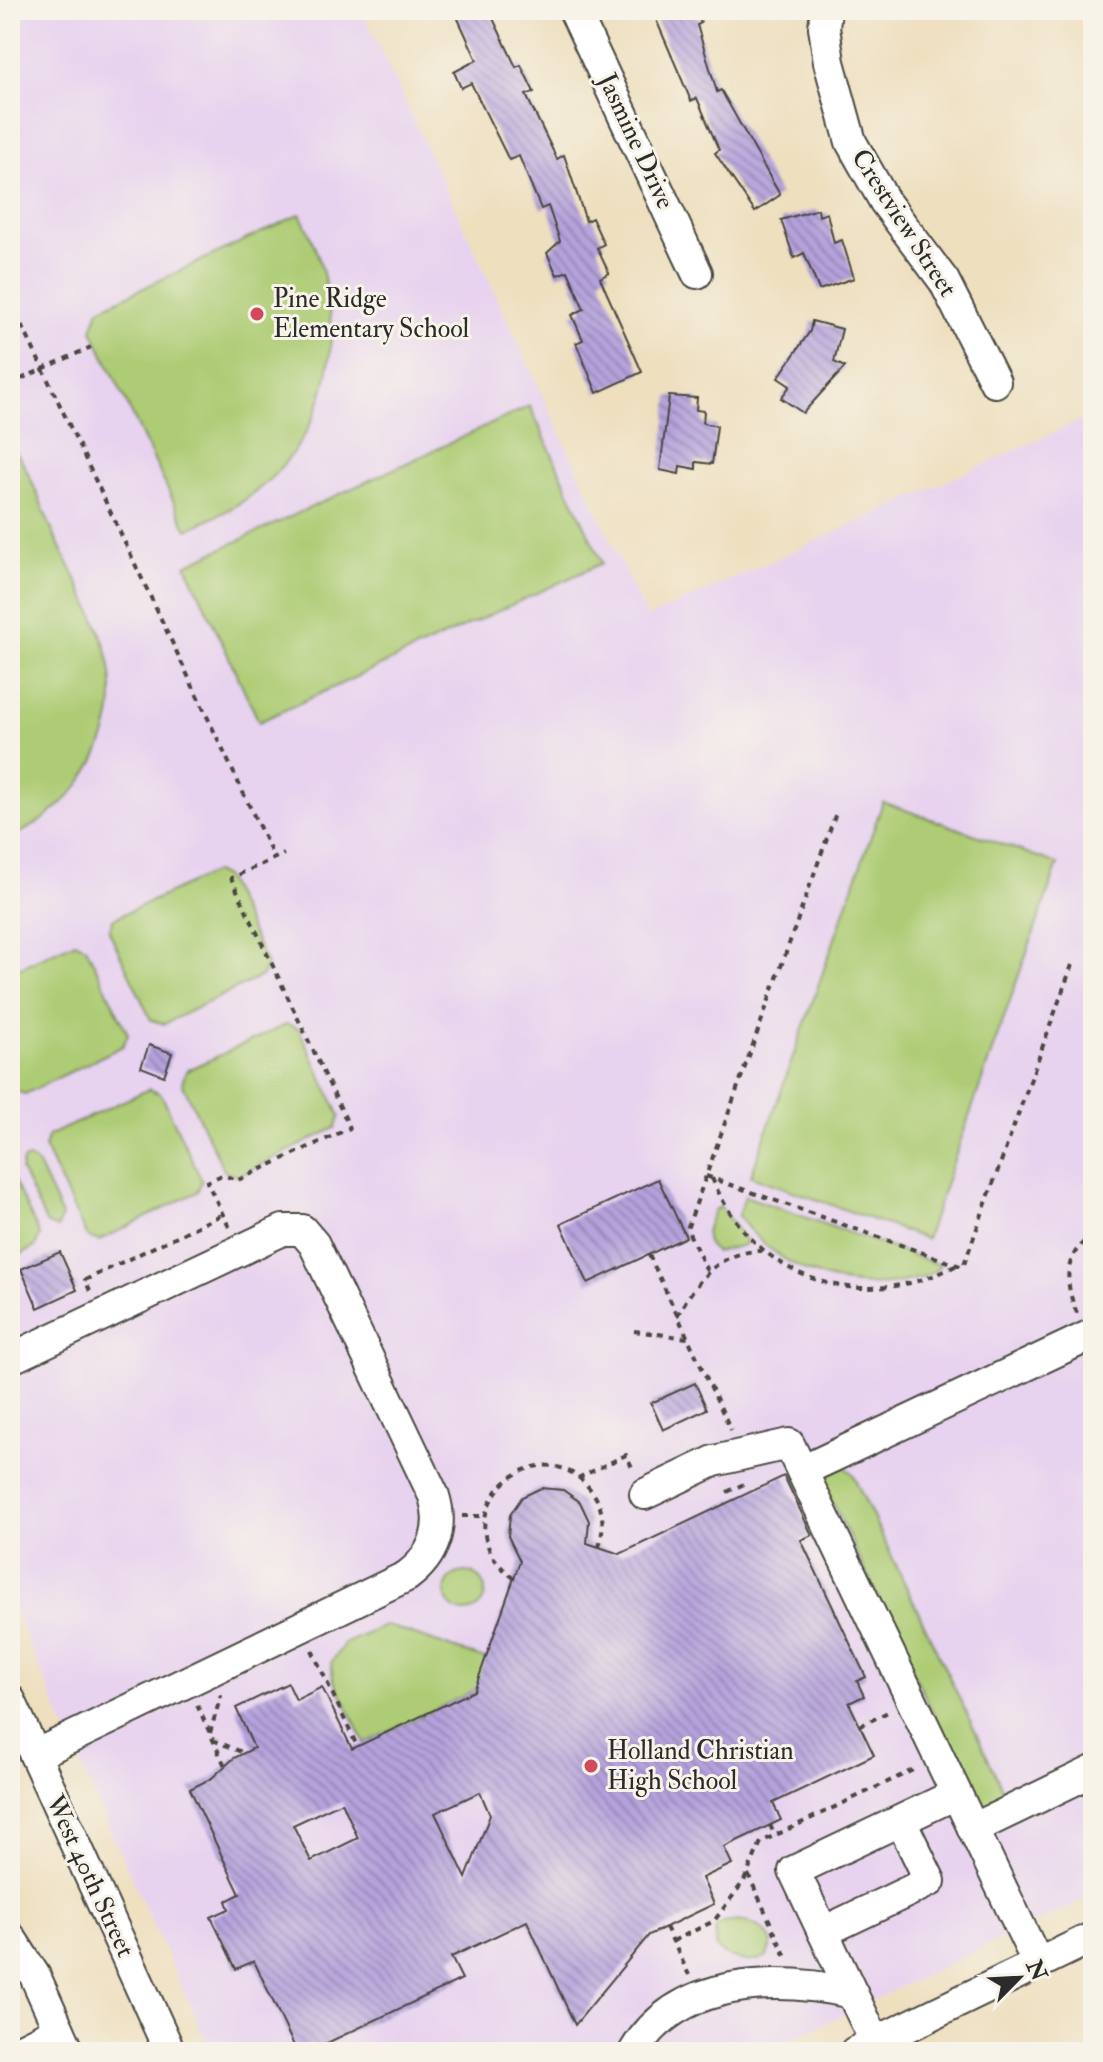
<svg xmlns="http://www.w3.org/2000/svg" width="1103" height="2062" viewBox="0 0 1103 2062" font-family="'IM FELL Double Pica',serif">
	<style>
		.built { fill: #e7d2ef }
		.green { fill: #adcc74; stroke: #6c7c50; stroke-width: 2 }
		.building { fill: url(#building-back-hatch); fill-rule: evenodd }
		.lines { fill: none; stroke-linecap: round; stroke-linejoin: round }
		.minor-casing { stroke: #484641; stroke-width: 34 }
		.path { stroke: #484641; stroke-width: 4; stroke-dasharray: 6 6; stroke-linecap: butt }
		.minor { stroke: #fff; stroke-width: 30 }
		.poi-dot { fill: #d1495b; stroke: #f7f3e8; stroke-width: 3 }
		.labels { text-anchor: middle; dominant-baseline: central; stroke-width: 6; stroke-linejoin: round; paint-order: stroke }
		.street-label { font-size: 26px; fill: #2b2b2b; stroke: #f7f3e8 }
		.poi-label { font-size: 26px; fill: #2b2b2b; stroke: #f7f3e8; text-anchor: start }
	</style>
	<defs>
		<pattern id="building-back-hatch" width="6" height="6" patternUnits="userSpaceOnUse" patternTransform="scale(2)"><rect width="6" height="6" fill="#b5a2dc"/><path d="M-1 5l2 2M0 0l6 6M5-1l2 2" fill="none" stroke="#9384b3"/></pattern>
	</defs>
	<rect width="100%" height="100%" fill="#f7f3e8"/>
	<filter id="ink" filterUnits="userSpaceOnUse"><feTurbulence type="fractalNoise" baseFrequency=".0125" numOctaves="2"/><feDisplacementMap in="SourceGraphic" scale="16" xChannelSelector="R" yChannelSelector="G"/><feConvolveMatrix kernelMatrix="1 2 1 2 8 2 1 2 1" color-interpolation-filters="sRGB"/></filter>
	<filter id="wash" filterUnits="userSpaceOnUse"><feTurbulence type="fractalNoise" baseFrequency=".006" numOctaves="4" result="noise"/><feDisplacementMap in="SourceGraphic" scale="32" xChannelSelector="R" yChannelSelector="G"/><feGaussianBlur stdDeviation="1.8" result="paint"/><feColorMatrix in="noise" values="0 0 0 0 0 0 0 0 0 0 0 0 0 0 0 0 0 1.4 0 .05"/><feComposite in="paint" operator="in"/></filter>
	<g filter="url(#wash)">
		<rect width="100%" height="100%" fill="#eedfbf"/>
		<!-- built -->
		<polygon class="built" points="10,10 362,10 647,618 1093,415 1093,1895 765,2052 211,2052 89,1784 10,1599"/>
		<!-- green -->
		<g class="green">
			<path d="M 300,214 C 352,313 341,430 246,499 C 228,512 207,520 187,530 L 92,330 L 99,309 Z"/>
			<polygon points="530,406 602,563 259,722 186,565"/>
			<path d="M 10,445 C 27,461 44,513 55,537 C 72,573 95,611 106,649 C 129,731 83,805 10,838 Z"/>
			<polygon points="883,802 1058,864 926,1239 751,1176"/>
			<polygon points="214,872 225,877 267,964 262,976 164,1024 151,1020 109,931 113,919"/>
			<polygon points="75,942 86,947 128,1034 123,1046 25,1094 13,1090 10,972"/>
			<polygon points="287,1024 299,1029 340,1116 335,1128 238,1176 225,1172 182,1083 186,1071"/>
			<polygon points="149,1089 161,1094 202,1181 197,1192 99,1241 87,1237 44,1147 48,1136"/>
			<polygon points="29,1158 37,1163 62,1216 58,1228 47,1224 21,1170 23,1160"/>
			<polygon points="10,1173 40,1235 35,1247 10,1260"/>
			<path d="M 745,1196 L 940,1265 C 932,1277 915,1279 902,1282 C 838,1294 776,1266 738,1216 Z"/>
			<path d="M 720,1207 L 745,1240 L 744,1245 L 716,1252 C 698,1242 708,1225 714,1210 Z"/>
			<polygon points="845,1467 852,1473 1005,1794 1004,1799 983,1808 977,1806 823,1482 827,1471"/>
			<circle cx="465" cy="1592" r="20"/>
			<polygon points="386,1625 485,1659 495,1681 365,1743 333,1678 331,1663 344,1644"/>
			<path d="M 738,1921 C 754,1923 766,1928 772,1943 L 767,1956 C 749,1967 732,1960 716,1948 L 715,1929 L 723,1923 Z"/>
		</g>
		<g id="blocks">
			<!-- building -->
			<g class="building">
				<polygon points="454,10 489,10 516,67 521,65 534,92 526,95 557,159 564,155 586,221 592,218 604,244 597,248 609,273 600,278 642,372 597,393 576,343 583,340 572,315 584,309 568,271 557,275 547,253 560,241 548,206 541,209 519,156 509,160 471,83 461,88 454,72 477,60"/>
				<polygon points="652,10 695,10 701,23 697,25 717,92 721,90 780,195 755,212 715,153 719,150 697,98 691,101"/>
				<polygon points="818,209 819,216 827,213 834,243 842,240 854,278 819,290 804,253 794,258 781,220"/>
				<polygon points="812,321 842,329 834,362 845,367 803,413 781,398 790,386 778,378 810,331"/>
				<polygon points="669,396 697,398 696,410 704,411 703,423 717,426 712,464 696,462 696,469 680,466 679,474 660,470"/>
				<polygon points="149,1045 172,1053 164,1076 141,1067"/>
				<polygon points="658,1179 686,1237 588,1283 561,1224"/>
				<polygon points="60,1252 77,1290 38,1308 21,1269"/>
				<polygon points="695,1383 707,1409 663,1430 651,1403"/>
				<path d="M 784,1476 L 812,1535 L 801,1540 L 866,1677 L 857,1681 L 864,1696 L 849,1703 L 874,1755 L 773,1803 L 781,1820 L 724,1847 L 732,1864 L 702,1878 L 714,1904 L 649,1935 L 575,2025 L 527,1921 L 451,1957 L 462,1979 L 308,2052 L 297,2052 L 254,1961 L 236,1969 L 211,1917 L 229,1909 L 226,1901 L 240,1894 L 190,1789 L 212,1778 L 234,1758 L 254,1748 L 236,1708 L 288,1683 L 296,1700 L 322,1687 L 352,1749 L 474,1691 L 520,1561 L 508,1536 L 510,1515 L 522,1497 L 541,1488 L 563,1490 L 580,1502 L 589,1521 L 587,1543 L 620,1554 ZM 480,1792 L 490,1815 L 466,1878 L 435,1813 ZM 342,1802 L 358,1838 L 311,1861 L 293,1825 Z"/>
			</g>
		</g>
	</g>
	<g filter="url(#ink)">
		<use href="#blocks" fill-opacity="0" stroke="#484641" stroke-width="2"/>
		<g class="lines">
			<!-- minor casing -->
			<g class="minor-casing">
				<g id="minor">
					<polyline points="574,10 697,273"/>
					<polyline points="826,10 824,27 829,62 851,142 885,202 944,281 995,382"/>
					<path d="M 10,1359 L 283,1230 L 302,1230 L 314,1244 L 434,1496 C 444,1528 434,1556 407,1576 L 35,1755"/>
					<polyline points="802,1471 1093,1334"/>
					<polyline points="645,1494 714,1461 789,1444 1038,1964"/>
					<polyline points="10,1700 170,2052"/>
					<polyline points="973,1829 1093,1771"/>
					<polyline points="823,1932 930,1881 901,1821"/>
					<polyline points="10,1937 35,1976 69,2052"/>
					<polyline points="15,2052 59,2030"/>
					<path d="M 634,2052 C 678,1977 778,1976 852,1993"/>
					<polyline points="855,2052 1093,1937"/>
					<polyline points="880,2052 794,1871 956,1794"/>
				</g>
			</g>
			<!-- path -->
			<g class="path">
				<polyline points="22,325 274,858"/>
				<polyline points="10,384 91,347"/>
				<polyline points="706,1176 963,1267 1072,965"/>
				<path d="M 712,1178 C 754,1280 860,1316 957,1265"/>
				<polyline points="229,1227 207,1182 222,1175 238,1180 350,1128 231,878 284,854"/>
				<polyline points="649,1255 731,1430"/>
				<polyline points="707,1271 687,1229 837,810"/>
				<polyline points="90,1291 85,1280 223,1214"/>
				<path d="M 1077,1313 C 1064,1283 1063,1254 1093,1235"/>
				<path d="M 677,1316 C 696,1282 718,1251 761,1251"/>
				<polyline points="634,1331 688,1338"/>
				<polyline points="578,1478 626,1455 633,1469"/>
				<polyline points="727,1492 746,1483"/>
				<polyline points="462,1516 485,1516"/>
				<path d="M 514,1578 C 434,1520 535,1420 590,1489 C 604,1506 605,1526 599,1547"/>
				<polyline points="312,1650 357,1746"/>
				<polyline points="197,1705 225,1766"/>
				<polyline points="860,1726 890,1711"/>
				<polyline points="210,1733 221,1695"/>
				<polyline points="213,1740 244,1753"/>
				<polyline points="770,1825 775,1836"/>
				<polyline points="748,1874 787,1959"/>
				<polyline points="666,1927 689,1975"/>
				<polyline points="673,1941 714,1921 744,1881 761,1842 915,1769"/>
			</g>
			<!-- minor -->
			<use href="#minor" class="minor"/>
		</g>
	</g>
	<!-- markers -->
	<g class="poi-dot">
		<circle cx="257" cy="314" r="8"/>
		<circle cx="591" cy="1766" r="8"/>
	</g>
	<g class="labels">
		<!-- street labels -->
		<g class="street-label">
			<text transform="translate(636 141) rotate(65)">Jasmine Drive</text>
			<text transform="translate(904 223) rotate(57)">Crestview Street</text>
			<text transform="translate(90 1876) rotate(65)">West 40th Street</text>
		</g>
		<!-- poi labels -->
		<g class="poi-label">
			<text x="273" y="299">Pine Ridge<tspan x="273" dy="30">Elementary School</tspan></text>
			<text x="607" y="1751">Holland Christian<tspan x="607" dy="30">High School</tspan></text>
		</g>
	</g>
	<!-- margin -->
	<rect width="1103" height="2062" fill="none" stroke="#f7f3e8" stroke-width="40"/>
	<!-- north arrow -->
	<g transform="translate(1019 1978) rotate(66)" stroke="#f7f3e8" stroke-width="6" paint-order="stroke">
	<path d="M0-6L14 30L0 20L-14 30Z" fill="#2b2b2b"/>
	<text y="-12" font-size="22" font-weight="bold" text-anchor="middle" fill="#2b2b2b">N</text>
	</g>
</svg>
